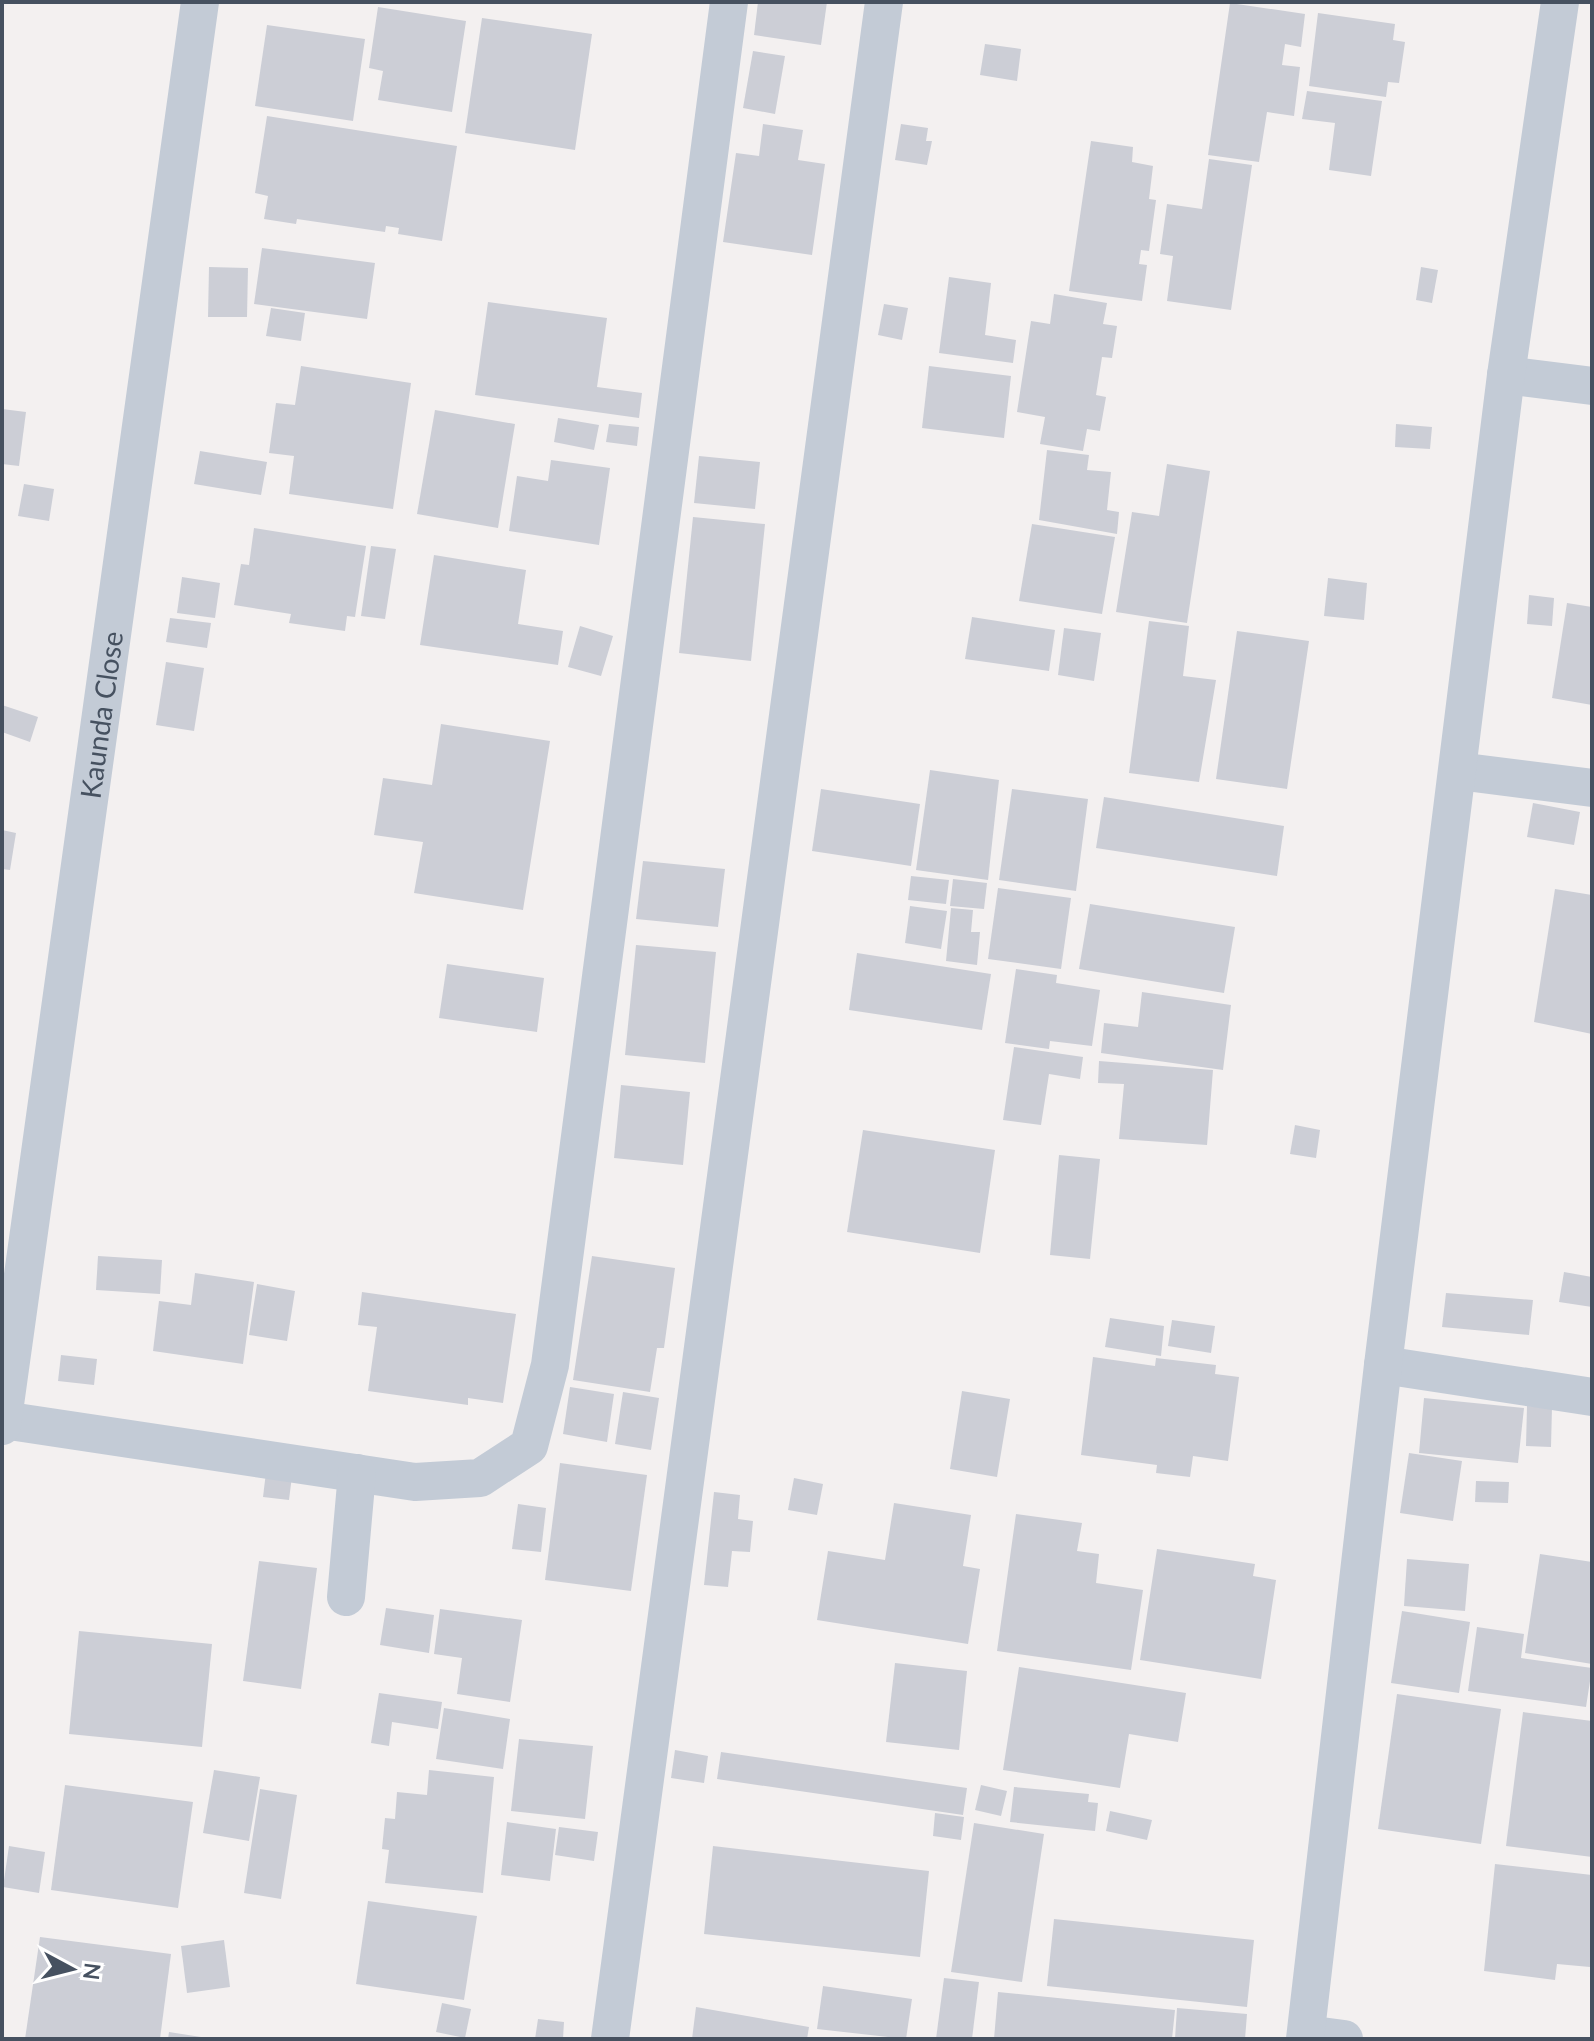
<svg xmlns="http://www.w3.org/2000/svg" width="1594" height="2041" viewBox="0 0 1594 2041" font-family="Lato,sans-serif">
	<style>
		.building { fill: #ccced6 }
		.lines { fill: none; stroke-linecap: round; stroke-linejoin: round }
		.minor { stroke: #c3cbd6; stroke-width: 38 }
		.labels { text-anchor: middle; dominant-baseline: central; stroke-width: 7; stroke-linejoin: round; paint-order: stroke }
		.street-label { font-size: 28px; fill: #465160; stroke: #fff }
	</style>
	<rect width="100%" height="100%" fill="#f3f0f0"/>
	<!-- building -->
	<g class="building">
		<polygon points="758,2 827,2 821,45 754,35"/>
		<polygon points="1230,3 1305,14 1301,47 1285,44 1282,65 1300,67 1294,116 1267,112 1259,162 1208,155"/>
		<polygon points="378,7 466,21 452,112 378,100 383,71 369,68"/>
		<polygon points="1318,13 1395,24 1393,40 1405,42 1399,83 1388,82 1386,97 1309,86"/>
		<polygon points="482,18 592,34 575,150 465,133"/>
		<polygon points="267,25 365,39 353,121 255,106"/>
		<polygon points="985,44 1021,49 1017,81 980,75"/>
		<polygon points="753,51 785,56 775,114 743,108"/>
		<polygon points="1307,91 1382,101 1371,176 1329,170 1335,123 1302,119"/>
		<polygon points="267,116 457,146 442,241 398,234 399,228 386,226 385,232 297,219 296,224 264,219 268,196 255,193"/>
		<polygon points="763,124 803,130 798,160 825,164 812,255 723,242 736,153 759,156"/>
		<polygon points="901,124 928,128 926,141 932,141 927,165 895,160"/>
		<polygon points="1091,141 1133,147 1132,162 1153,166 1149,199 1156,200 1149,251 1141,250 1139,264 1147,265 1142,301 1069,291"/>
		<polygon points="1209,159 1252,165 1231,310 1167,301 1173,256 1160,254 1167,204 1202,209"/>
		<polygon points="262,248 375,263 367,319 254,304"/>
		<polygon points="209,267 248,268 247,317 208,317"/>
		<polygon points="1421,267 1438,270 1432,303 1416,300"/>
		<polygon points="949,277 991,283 985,335 1016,340 1013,363 939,353"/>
		<polygon points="1054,294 1107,303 1103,324 1117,326 1112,358 1102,357 1096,395 1106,397 1100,431 1087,429 1083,451 1040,444 1045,417 1017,412 1031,321 1050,324"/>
		<polygon points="488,302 607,318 597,387 642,393 639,418 475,395"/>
		<polygon points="884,304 908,308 902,340 878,335"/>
		<polygon points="271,308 305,313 301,341 266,336"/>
		<polygon points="301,366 411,383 393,509 289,494 294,456 269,453 276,403 295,405"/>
		<polygon points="929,366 1011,376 1004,438 922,428"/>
		<polygon points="2,409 26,412 19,466 2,464"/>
		<polygon points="435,410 515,424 498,528 417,514"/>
		<polygon points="558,418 599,425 594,450 554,442"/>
		<polygon points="609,424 639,427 637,446 606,442"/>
		<polygon points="1396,424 1432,427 1430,449 1395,447"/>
		<polygon points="1047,450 1089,455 1087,470 1111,472 1107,510 1119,512 1117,534 1039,520"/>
		<polygon points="200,451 267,462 261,495 194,484"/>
		<polygon points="699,456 760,462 755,509 694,503"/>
		<polygon points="551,460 610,468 599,545 509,531 517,476 548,481"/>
		<polygon points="1167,464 1210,471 1187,623 1116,612 1132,512 1159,516"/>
		<polygon points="24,484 54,489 49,521 18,516"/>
		<polygon points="693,517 765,524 751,661 679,653"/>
		<polygon points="1032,524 1115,537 1102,614 1019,601"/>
		<polygon points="254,528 366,546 355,617 347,616 345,631 289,623 291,614 234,605 241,564 249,565"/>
		<polygon points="371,546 396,549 385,619 361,616"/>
		<polygon points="434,555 526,570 518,624 563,631 558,665 420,645"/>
		<polygon points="182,577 220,583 215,618 177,613"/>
		<polygon points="1328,578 1367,583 1364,620 1324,616"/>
		<polygon points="1529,595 1554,598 1552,626 1527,624"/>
		<polygon points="1567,603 1592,607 1592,705 1552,698"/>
		<polygon points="972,617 1055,630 1049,671 965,659"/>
		<polygon points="170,618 211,623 207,648 166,642"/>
		<polygon points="1149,621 1189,626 1183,676 1216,680 1199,782 1129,773"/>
		<polygon points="580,626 613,636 601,676 568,667"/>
		<polygon points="1064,628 1101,633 1094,681 1058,675"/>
		<polygon points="1237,631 1309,641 1287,789 1216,779"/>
		<polygon points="166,662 204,668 194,731 156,725"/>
		<polygon points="2,705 38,717 30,742 2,732"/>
		<polygon points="441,724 550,741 523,910 414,893 423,842 374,835 383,778 432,785"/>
		<polygon points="930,770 999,780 988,880 916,870"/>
		<polygon points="821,789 920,804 911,866 812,851"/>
		<polygon points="1012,789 1088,799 1076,891 999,880"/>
		<polygon points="1104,797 1284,826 1277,876 1096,848"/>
		<polygon points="1533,803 1580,812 1574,845 1527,837"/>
		<polygon points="2,830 16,833 10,870 2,869"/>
		<polygon points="643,861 725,869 718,927 636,919"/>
		<polygon points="911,876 949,880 946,904 908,900"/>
		<polygon points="953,879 987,883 984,909 950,906"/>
		<polygon points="998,888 1071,898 1061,969 988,959"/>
		<polygon points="1555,889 1592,895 1592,1034 1534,1022"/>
		<polygon points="1090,904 1235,927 1224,993 1079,969"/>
		<polygon points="910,906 947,911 941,949 905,943"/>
		<polygon points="951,908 973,910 971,932 980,932 977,965 946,961"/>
		<polygon points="636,945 716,952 705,1063 625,1055"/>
		<polygon points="857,953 991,974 982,1030 849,1010"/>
		<polygon points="447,964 544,978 537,1032 439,1018"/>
		<polygon points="1016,969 1057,975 1056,983 1100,990 1092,1046 1050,1041 1049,1049 1005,1043"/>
		<polygon points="1142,992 1231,1005 1223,1070 1101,1053 1104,1023 1138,1027"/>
		<polygon points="1014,1047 1083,1057 1080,1079 1049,1074 1041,1125 1003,1120"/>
		<polygon points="1099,1061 1213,1070 1207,1145 1119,1139 1124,1084 1098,1083"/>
		<polygon points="621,1085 690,1092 683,1165 614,1158"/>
		<polygon points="1295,1125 1320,1130 1316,1158 1290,1154"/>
		<polygon points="863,1130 995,1150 980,1253 847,1232"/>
		<polygon points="1059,1155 1100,1159 1090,1259 1050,1255"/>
		<polygon points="98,1256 162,1260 160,1294 96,1290"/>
		<polygon points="592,1256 675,1268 664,1348 657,1348 650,1392 573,1380"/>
		<polygon points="1564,1272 1592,1277 1592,1307 1559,1302"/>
		<polygon points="195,1273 254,1282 243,1364 153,1351 159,1301 191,1305"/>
		<polygon points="257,1284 295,1291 287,1341 249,1335"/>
		<polygon points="362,1292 516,1314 503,1403 468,1398 468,1405 368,1391 377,1327 358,1325"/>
		<polygon points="1446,1293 1533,1300 1529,1335 1442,1327"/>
		<polygon points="1110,1318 1164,1326 1161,1356 1105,1347"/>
		<polygon points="1172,1320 1215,1326 1211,1353 1168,1346"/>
		<polygon points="61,1355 97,1359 94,1385 58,1381"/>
		<polygon points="1093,1357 1155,1366 1156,1358 1216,1365 1215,1374 1239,1377 1228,1461 1193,1456 1190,1477 1156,1473 1157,1465 1081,1455"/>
		<polygon points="570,1387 614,1394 607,1442 563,1434"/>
		<polygon points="962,1391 1010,1399 997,1477 950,1469"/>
		<polygon points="623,1392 659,1398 651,1450 615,1444"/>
		<polygon points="1424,1398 1524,1408 1518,1463 1419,1453"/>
		<polygon points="1527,1406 1552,1407 1551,1447 1526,1446"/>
		<polygon points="1409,1453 1462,1461 1453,1521 1400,1513"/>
		<polygon points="560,1463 647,1475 631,1591 545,1580"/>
		<polygon points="266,1472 292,1476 289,1500 263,1497"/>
		<polygon points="794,1478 823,1484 817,1515 788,1510"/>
		<polygon points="1476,1481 1509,1482 1508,1503 1475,1502"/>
		<polygon points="714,1492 740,1495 738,1519 753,1521 750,1552 732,1551 728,1587 704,1585"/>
		<polygon points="894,1503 971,1515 963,1566 980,1569 968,1644 817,1620 828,1551 885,1560"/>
		<polygon points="518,1504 546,1508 541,1552 512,1549"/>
		<polygon points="1016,1514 1082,1523 1077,1551 1099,1554 1096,1583 1143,1590 1131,1670 997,1651"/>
		<polygon points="1157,1549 1255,1564 1253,1576 1276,1580 1261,1679 1140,1660"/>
		<polygon points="1540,1554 1592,1562 1592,1664 1525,1653"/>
		<polygon points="1407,1559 1469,1564 1465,1611 1404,1606"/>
		<polygon points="259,1561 317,1568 301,1689 243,1681"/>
		<polygon points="386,1608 434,1615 429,1653 380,1645"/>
		<polygon points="440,1609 522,1620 510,1702 457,1694 462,1658 434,1654"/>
		<polygon points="1402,1611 1470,1622 1459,1693 1391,1683"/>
		<polygon points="1477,1627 1524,1634 1521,1658 1592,1668 1586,1707 1468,1691"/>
		<polygon points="79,1631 212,1644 202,1747 69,1734"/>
		<polygon points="895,1663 967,1671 959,1750 886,1742"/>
		<polygon points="1019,1667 1186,1693 1178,1742 1129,1734 1120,1788 1003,1770"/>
		<polygon points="379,1693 442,1702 438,1729 392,1722 389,1746 371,1743"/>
		<polygon points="1397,1694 1501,1709 1481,1844 1378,1829"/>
		<polygon points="444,1708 510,1719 503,1769 436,1759"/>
		<polygon points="1523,1712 1592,1721 1592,1857 1506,1846"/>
		<polygon points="519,1739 593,1746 585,1819 511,1811"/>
		<polygon points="675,1750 708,1756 704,1783 671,1778"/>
		<polygon points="721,1752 967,1788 963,1815 717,1779"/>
		<polygon points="214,1770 260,1777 249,1841 203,1833"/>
		<polygon points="429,1770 494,1777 483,1893 385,1883 389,1850 382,1849 385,1818 395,1819 397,1792 427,1795"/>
		<polygon points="65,1785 193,1802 178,1908 51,1890"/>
		<polygon points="981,1785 1007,1791 1001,1816 975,1810"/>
		<polygon points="1014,1787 1089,1794 1088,1802 1098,1803 1095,1831 1010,1822"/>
		<polygon points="260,1789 297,1795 281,1899 244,1893"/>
		<polygon points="1110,1811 1152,1820 1147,1840 1106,1831"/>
		<polygon points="935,1813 964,1817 961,1840 933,1836"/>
		<polygon points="507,1822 556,1829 550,1881 501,1875"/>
		<polygon points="974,1823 1044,1834 1022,1982 951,1972"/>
		<polygon points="559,1827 598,1832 594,1861 555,1855"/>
		<polygon points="9,1846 45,1852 39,1893 3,1887"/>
		<polygon points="713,1846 929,1871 920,1957 704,1934"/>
		<polygon points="1495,1864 1592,1875 1590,1967 1557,1964 1555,1980 1484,1971"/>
		<polygon points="368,1901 477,1916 464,2000 356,1984"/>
		<polygon points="1054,1919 1254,1940 1247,2007 1047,1986"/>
		<polygon points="40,1937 171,1954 160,2039 25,2039"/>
		<polygon points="224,1940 230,1987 187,1993 181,1946"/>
		<polygon points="944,1978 979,1982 972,2039 936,2039"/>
		<polygon points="823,1986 912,1999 906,2039 817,2029"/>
		<polygon points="998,1992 1175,2010 1172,2039 994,2039"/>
		<polygon points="442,2003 471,2009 465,2038 436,2032"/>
		<polygon points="696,2007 809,2027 807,2039 692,2039"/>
		<polygon points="1177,2008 1247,2014 1245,2039 1175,2039"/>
		<polygon points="538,2019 564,2022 563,2039 535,2039"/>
		<polygon points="169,2032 201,2037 201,2039 168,2039"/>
	</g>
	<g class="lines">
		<!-- minor -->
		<g class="minor">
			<polyline points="1506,375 1592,386"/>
			<polyline points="1458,771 1592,788"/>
			<polyline points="1383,1365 1592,1397"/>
			<polyline points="3,1420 415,1482 480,1478 529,1446 550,1365 729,2"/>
			<path id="s1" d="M 2,1426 L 200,2"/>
			<polyline points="346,1597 357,1473"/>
			<polyline points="1306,2034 1344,2039"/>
			<polyline points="610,2039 884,2"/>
			<polyline points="1305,2039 1383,1365 1506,375 1560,2"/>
		</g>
	</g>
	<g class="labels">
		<!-- street labels -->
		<g class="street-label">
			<text stroke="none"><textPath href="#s1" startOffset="718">Kaunda Close</textPath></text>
		</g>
	</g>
	<!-- border -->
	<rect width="1594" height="2041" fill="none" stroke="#465160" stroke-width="8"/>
	<!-- north arrow -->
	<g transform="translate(72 1969) rotate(97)" stroke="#ffffff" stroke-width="6" paint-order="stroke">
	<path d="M0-6L14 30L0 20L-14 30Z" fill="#465160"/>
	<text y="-12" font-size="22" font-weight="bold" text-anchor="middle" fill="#465160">N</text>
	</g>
</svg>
